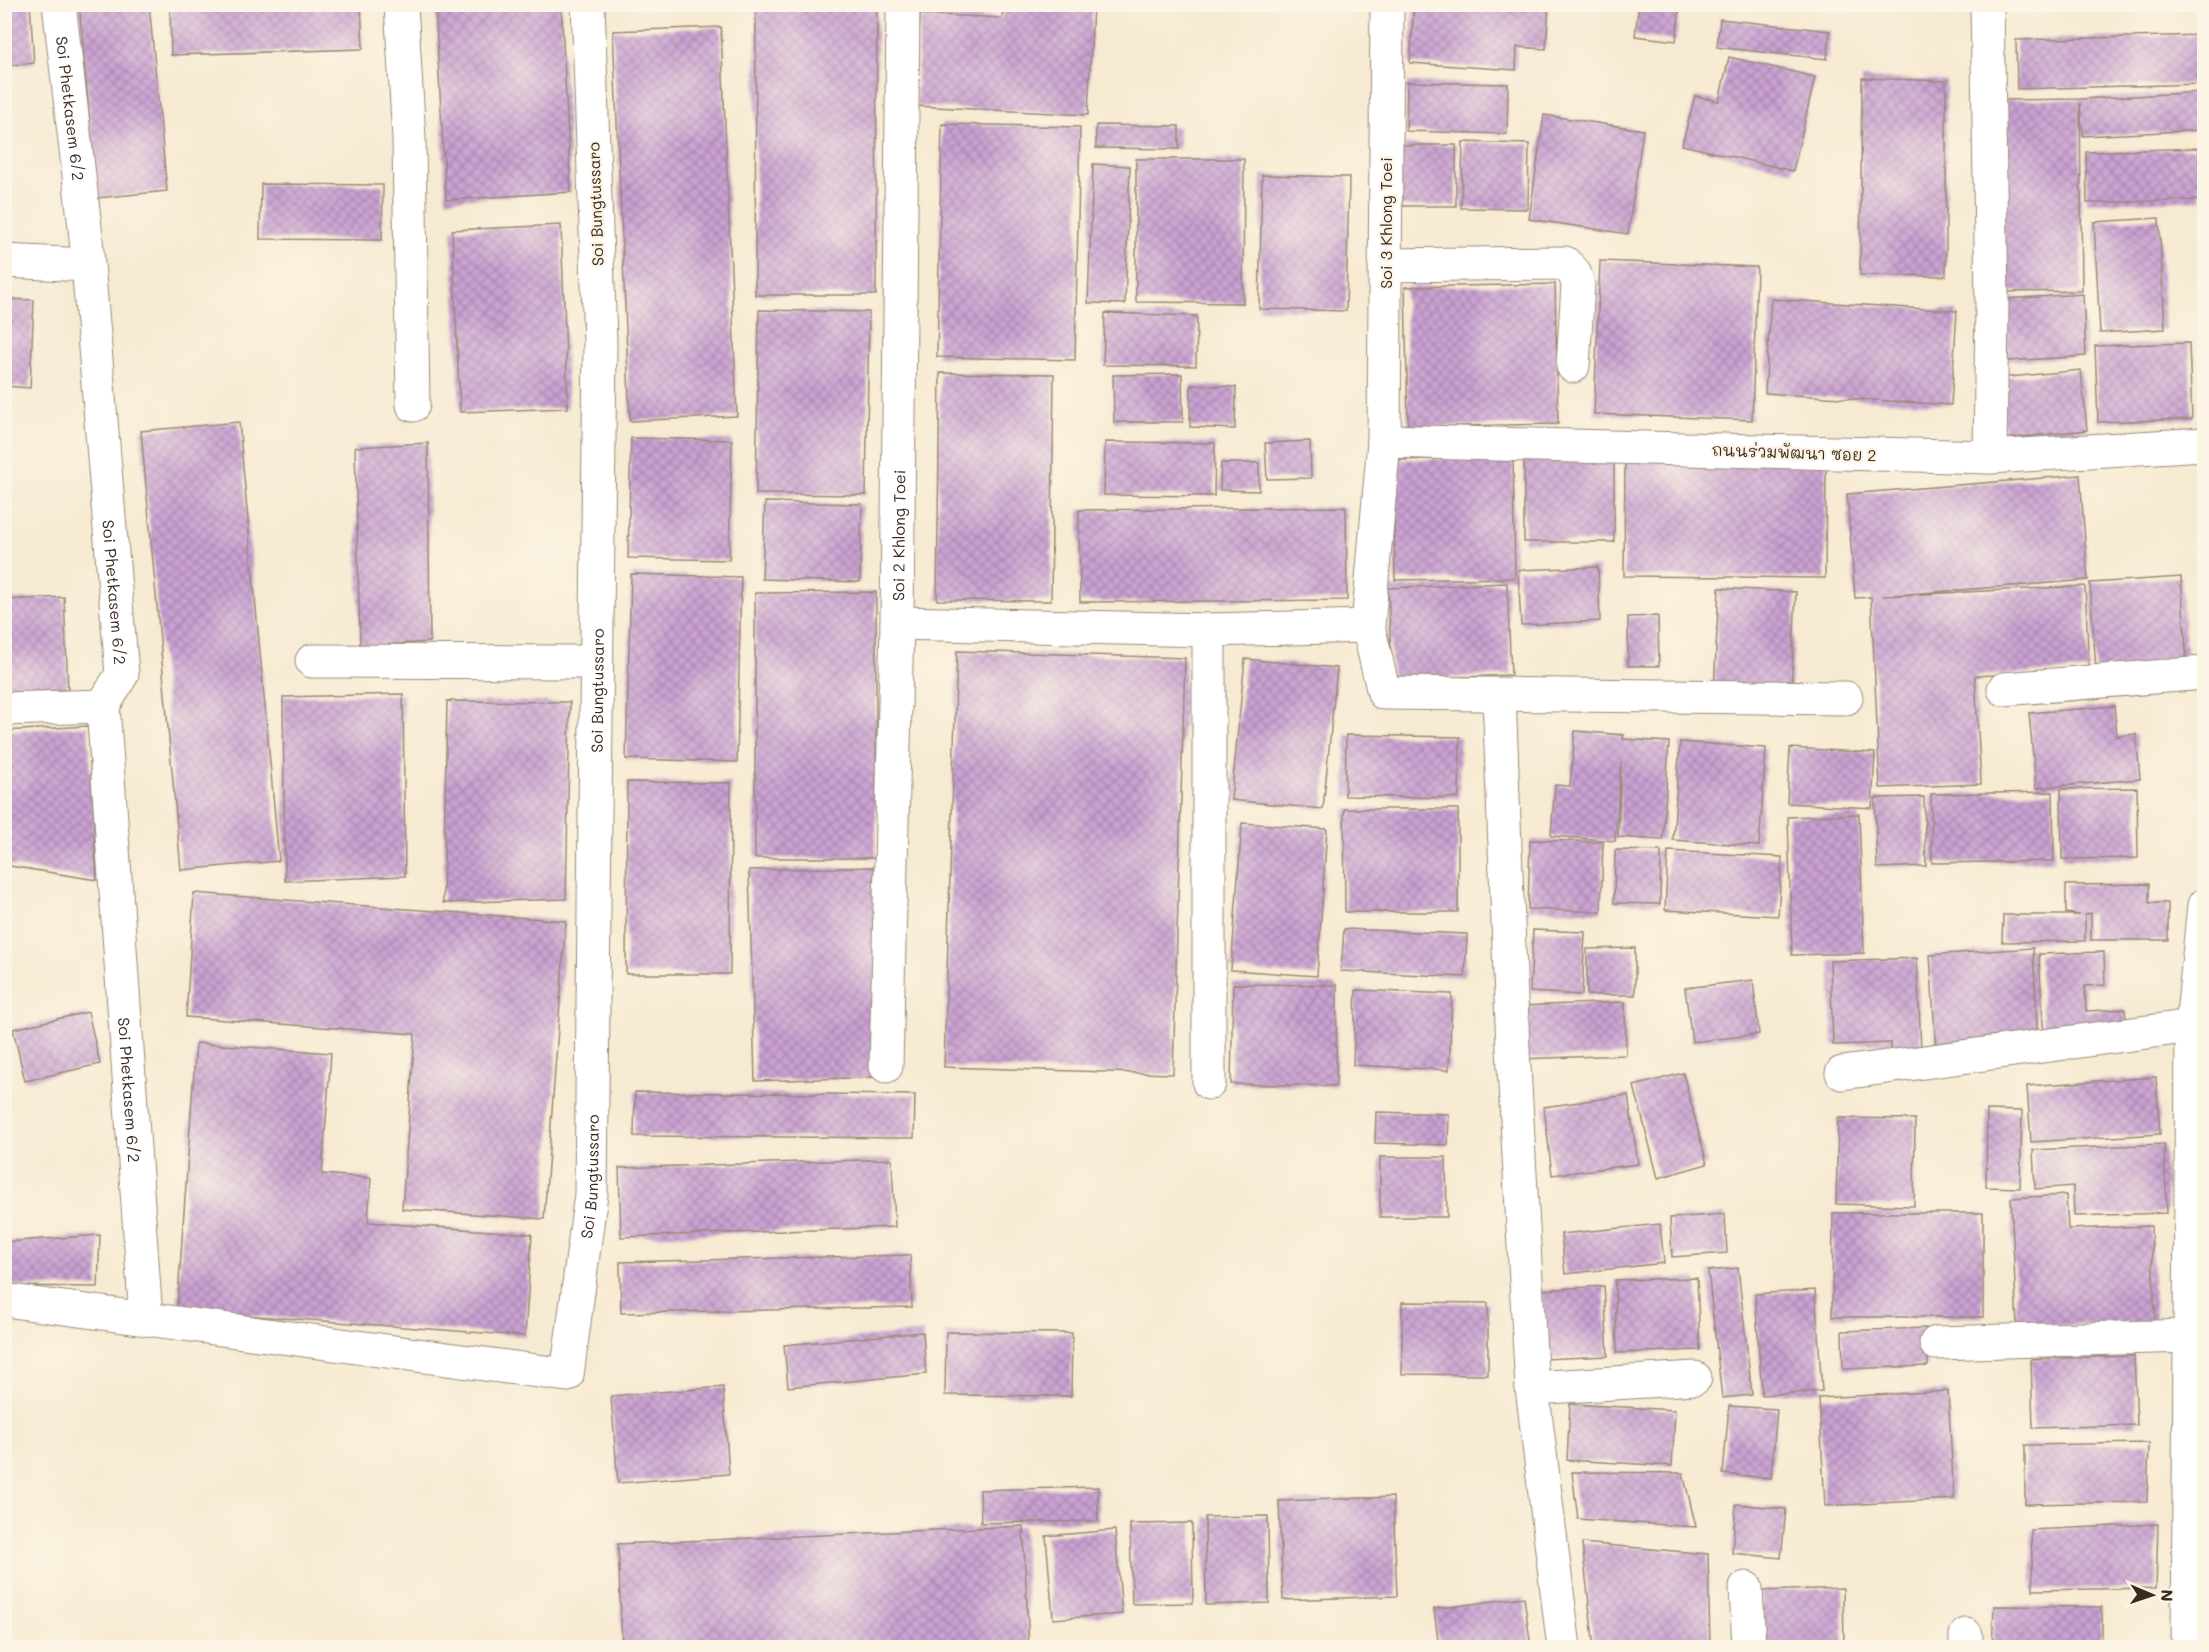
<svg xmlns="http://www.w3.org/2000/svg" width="2209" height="1652" viewBox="0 0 2209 1652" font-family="Mali,'Playpen Sans Thai',sans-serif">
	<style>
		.building { fill: url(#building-cross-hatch) }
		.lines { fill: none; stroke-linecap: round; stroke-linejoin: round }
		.minor-casing { stroke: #998a78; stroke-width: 35 }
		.tertiary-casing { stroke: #998a78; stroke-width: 35 }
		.minor { stroke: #fff; stroke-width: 33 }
		.tertiary { stroke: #fff; stroke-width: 33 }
		.labels { text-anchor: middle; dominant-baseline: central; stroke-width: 4.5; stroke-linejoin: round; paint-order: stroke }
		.street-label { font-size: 16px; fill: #3b2a1e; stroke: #fcf5e5 }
	</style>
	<defs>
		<pattern id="building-cross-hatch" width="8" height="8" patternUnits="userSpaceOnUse" patternTransform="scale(1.5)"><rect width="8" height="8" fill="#caa2d3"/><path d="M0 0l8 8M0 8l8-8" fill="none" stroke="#a584ab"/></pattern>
	</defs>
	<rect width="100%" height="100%" fill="#fcf5e5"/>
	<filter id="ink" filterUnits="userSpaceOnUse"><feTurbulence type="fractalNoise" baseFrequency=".0167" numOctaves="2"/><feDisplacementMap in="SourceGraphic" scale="12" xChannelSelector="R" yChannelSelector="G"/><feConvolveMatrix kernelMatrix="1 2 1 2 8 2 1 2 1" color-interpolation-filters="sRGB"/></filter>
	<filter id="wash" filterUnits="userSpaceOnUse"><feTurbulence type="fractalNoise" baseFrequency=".008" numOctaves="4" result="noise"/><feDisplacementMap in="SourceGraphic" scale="24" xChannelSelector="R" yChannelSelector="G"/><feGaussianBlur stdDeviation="1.35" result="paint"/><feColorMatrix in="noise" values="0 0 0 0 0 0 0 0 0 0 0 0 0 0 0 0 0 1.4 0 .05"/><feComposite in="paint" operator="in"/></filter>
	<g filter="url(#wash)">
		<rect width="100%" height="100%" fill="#f7ead2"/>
		<g id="blocks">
			<!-- building -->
			<g class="building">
				<polygon points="4,4 30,4 34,63 4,66"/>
				<polygon points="79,4 149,4 167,191 97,198"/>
				<polygon points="170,4 361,4 363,49 171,55"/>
				<polygon points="435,4 561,4 571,192 446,200"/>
				<polygon points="756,4 877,4 876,295 755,295"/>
				<polygon points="1003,4 1093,4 1088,115 916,106 920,14 1002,18"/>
				<polygon points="1414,4 1549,4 1546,49 1517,47 1516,70 1410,63"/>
				<polygon points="1639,4 1680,4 1676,41 1635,36"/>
				<polygon points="1720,19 1830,31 1827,59 1717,47"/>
				<polygon points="721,27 737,416 630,421 613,31"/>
				<polygon points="2204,35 2204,84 2017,89 2016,40"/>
				<polygon points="1729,57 1815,77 1793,171 1682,145 1695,96 1719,101"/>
				<polygon points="1862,78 1946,81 1946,276 1860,275"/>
				<polygon points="1407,82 1508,84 1507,134 1406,131"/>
				<polygon points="2203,92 2204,130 2083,136 2080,103 2082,291 1996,292 1994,100 2080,99"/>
				<polygon points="1544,115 1643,130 1628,234 1529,219"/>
				<polygon points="942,124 1080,127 1075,360 937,357"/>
				<polygon points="1096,125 1179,126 1179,149 1096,148"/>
				<polygon points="1463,142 1529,144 1528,209 1461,208"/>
				<rect x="1397" y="145" width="59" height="61"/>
				<polygon points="2199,148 2200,200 2087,203 2086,152"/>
				<polygon points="1136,159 1244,159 1243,303 1136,302"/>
				<polygon points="1093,164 1130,166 1125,304 1088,303"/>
				<polygon points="1262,175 1349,177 1346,311 1259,309"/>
				<polygon points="261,184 383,185 382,240 260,239"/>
				<polygon points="2159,218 2165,329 2100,333 2094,222"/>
				<polygon points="561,225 568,408 460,412 452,230"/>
				<polygon points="1600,261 1757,267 1752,420 1594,414"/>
				<polygon points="1555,284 1558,424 1408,427 1405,287"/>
				<polygon points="2083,294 2086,356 2008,361 2005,299"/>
				<polygon points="4,299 34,300 30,388 4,386"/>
				<polygon points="1771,299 1957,311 1951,405 1765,393"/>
				<polygon points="759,310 869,312 866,495 756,494"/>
				<polygon points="1105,313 1197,316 1196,366 1103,365"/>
				<polygon points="2189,343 2192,419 2098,422 2095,346"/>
				<polygon points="2081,370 2087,430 2005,439 1999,378"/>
				<polygon points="940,373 1054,374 1051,601 937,600"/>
				<polygon points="1182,374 1183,422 1114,422 1113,375"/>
				<polygon points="1191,385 1236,387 1235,429 1190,427"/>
				<polygon points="239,422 279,861 181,870 141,431"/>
				<polygon points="631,438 732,440 729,560 628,558"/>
				<polygon points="1310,441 1311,478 1267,479 1265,443"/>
				<polygon points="1105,442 1215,443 1214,496 1104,495"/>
				<polygon points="428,443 430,642 360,646 355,447"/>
				<polygon points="1513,457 1515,578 1395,580 1393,460"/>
				<rect x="1524" y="458" width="90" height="84"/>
				<polygon points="1625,459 1826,461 1825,578 1624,576"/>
				<polygon points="1221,463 1259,463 1259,491 1220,490"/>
				<polygon points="2080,475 2088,580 1883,596 2085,586 2089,670 1975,676 1981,784 1880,788 1871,597 1855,598 1847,494"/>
				<polygon points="765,502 862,504 860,582 762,579"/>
				<polygon points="1346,507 1347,600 1080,602 1079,510"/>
				<polygon points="1598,567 1600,621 1521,625 1518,570"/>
				<polygon points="631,574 741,577 737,762 626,759"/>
				<polygon points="2181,577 2187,665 2096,671 2090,583"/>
				<polygon points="1507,583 1511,675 1392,680 1388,588"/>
				<polygon points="1719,588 1796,592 1791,694 1714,691"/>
				<polygon points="876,592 876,858 755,858 755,593"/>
				<polygon points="64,597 68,690 4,693 4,600"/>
				<polygon points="1658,616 1659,666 1628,666 1628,617"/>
				<polygon points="957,651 1185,658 1173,1074 944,1067"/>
				<polygon points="1245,659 1337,668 1323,809 1231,800"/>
				<polygon points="403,694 405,876 285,881 283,697"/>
				<polygon points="447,701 570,702 566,899 443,903"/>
				<polygon points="2114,706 2117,736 2136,734 2140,779 2036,788 2029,713"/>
				<polygon points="88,726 97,880 4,865 4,731"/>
				<polygon points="1575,731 1624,735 1623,739 1669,742 1663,840 1618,837 1621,762 1615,841 1551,836 1555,785 1570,786"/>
				<polygon points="1346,735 1460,737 1459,798 1345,796"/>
				<polygon points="1680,742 1766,748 1759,846 1673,840"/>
				<polygon points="1790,748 1875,753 1872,808 1787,803"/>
				<polygon points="627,782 731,783 730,974 626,974"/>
				<polygon points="2137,788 2138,858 2062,859 2061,789"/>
				<polygon points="2053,792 2054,861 1932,863 1931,794"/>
				<polygon points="1924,797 1926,866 1877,868 1875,798"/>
				<polygon points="1344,809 1458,809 1458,912 1345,912"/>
				<polygon points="1859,814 1864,953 1792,955 1788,817"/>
				<polygon points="1242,823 1327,829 1317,976 1231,970"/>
				<polygon points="1530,840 1603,842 1601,912 1528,909"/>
				<polygon points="1615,850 1661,851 1660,904 1614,903"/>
				<polygon points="1668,851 1782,857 1778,916 1665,910"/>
				<polygon points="874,867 880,1077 755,1081 749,870"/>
				<polygon points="2149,884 2149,903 2168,903 2168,940 2091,940 2091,913 2085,915 2085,941 2002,942 2003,915 2080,915 2066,913 2066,885"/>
				<polygon points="194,893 566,921 544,1219 402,1209 415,1034 186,1017"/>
				<polygon points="1344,929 1467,934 1465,977 1341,971"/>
				<polygon points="1533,930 1585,932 1582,995 1530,992"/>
				<polygon points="1635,948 1635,995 1587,995 1587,949"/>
				<polygon points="2033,948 2038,1044 1936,1050 1930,955"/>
				<polygon points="2104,952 2105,985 2085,986 2086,1011 2125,1009 2127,1032 2044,1039 2039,954"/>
				<polygon points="1917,958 1921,1051 1891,1052 1891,1043 1833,1045 1830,961"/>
				<polygon points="1753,980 1759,1034 1692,1042 1685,988"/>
				<polygon points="1233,984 1337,985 1336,1086 1231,1084"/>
				<polygon points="1356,990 1452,994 1449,1070 1353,1065"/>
				<polygon points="1625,1002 1626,1055 1521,1059 1519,1006"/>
				<polygon points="88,1012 100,1064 25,1081 13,1029"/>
				<polygon points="196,1043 331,1053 322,1174 371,1178 368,1222 532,1234 525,1336 177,1310"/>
				<polygon points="1683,1073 1707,1164 1658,1178 1634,1086"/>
				<polygon points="2156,1077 2160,1134 2031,1142 2027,1086"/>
				<polygon points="635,1092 915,1095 914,1138 634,1136"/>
				<polygon points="1628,1095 1638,1164 1552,1175 1544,1107"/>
				<polygon points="1987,1110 2022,1111 2020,1188 1986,1187"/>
				<polygon points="1376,1112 1449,1114 1448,1145 1375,1143"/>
				<polygon points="1838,1118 1915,1119 1914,1206 1836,1204"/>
				<polygon points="2164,1144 2167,1213 2074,1216 2073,1186 2035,1189 2033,1150"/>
				<polygon points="1380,1157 1446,1157 1447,1217 1380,1217"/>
				<polygon points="892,1159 895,1227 621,1237 619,1168"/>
				<polygon points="2066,1195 2068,1229 2151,1226 2155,1322 2017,1327 2011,1198"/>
				<polygon points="1833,1213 1983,1213 1983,1317 1832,1317"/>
				<polygon points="1725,1214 1727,1253 1672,1257 1670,1218"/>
				<polygon points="1660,1224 1664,1263 1565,1274 1561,1234"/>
				<polygon points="100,1235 98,1287 4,1286 4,1242"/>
				<polygon points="910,1255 912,1307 621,1313 620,1262"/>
				<polygon points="1738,1268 1752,1395 1722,1398 1708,1271"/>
				<polygon points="1697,1278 1700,1350 1617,1353 1615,1280"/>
				<polygon points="1604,1286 1608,1356 1544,1359 1541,1290"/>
				<polygon points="1815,1290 1822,1391 1762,1395 1755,1294"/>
				<polygon points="1402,1302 1488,1303 1488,1375 1402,1374"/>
				<polygon points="1926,1328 1928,1366 1843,1369 1842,1331"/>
				<polygon points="923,1332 926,1374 788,1387 784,1345"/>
				<polygon points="946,1332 1072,1333 1071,1396 945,1395"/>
				<polygon points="2134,1356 2137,1425 2033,1428 2031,1359"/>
				<polygon points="723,1387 729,1474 618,1483 611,1396"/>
				<polygon points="1948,1391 1954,1499 1825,1506 1819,1398"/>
				<polygon points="1570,1404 1675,1410 1672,1466 1567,1460"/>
				<polygon points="1729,1406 1777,1409 1771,1478 1723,1474"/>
				<polygon points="2149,1443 2147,1502 2025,1504 2025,1445"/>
				<polygon points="1572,1472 1683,1473 1696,1527 1578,1519"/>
				<polygon points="1098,1487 1098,1521 981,1523 980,1490"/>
				<polygon points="1393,1497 1397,1596 1283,1600 1279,1501"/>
				<polygon points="1736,1504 1786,1509 1781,1558 1732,1553"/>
				<polygon points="1268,1516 1269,1603 1206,1605 1205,1517"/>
				<polygon points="1192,1523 1193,1603 1132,1604 1130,1524"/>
				<polygon points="2158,1524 2156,1588 2033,1590 2031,1530"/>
				<polygon points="1023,1526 1029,1648 622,1648 618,1544"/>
				<polygon points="1115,1530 1122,1614 1053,1619 1046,1536"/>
				<polygon points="1582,1543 1708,1554 1710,1648 1594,1648"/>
				<polygon points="1843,1588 1844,1648 1763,1648 1761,1591"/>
				<polygon points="1524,1597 1531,1648 1439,1648 1434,1609"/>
				<polygon points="1994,1606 2102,1607 2102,1648 1992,1648"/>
			</g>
		</g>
	</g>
	<g filter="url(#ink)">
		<use href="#blocks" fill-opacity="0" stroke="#998a78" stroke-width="1.5"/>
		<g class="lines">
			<!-- minor casing -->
			<g class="minor-casing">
				<g id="minor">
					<path id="s1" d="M 59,4 L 85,227 L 122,674 L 103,706 L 146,1319"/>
					<polyline points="401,4 409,139 413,405"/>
					<polyline points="1387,4 1384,441 1368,626 1384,693 1846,698"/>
					<polyline points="1987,4 1992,301 1990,457"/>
					<polyline points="4,261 87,265"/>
					<polyline points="1385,265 1565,263 1574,272 1578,284 1573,366"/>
					<polyline points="1384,441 1990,457 2204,444"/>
					<polyline points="897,623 1209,630 1368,626"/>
					<polyline points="1209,630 1209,1083"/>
					<polyline points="312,661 596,662"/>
					<polyline points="2004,689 2204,673"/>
					<polyline points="1499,695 1513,1049 1532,1388 1564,1648"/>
					<polyline points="4,709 103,706"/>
					<path id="s2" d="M 886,1066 L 897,623 L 903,4"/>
					<polyline points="1842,1073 2192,1026"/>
					<path id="s3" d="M 4,1300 L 567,1375 L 591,1194 L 600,341 L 588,4"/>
					<polyline points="1936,1343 2191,1336"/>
					<polyline points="1532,1388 1695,1378"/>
					<polyline points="1746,1588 1749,1648"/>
					<polyline points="1966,1635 1966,1648"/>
				</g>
			</g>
			<!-- tertiary casing -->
			<g class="tertiary-casing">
				<polyline id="tertiary" points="2188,1648 2192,1026 2204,905"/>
			</g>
			<!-- minor -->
			<use href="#minor" class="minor"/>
			<!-- tertiary -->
			<use href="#tertiary" class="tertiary"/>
		</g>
	</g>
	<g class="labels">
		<!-- street labels -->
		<g class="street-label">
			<text stroke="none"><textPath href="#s1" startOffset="105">Soi Phetkasem 6/2</textPath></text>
			<text transform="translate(595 204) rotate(-92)">Soi Bungtussaro</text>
			<text transform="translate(1385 223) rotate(-90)">Soi 3 Khlong Toei</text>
			<text transform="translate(1794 452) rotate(2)">ถนนร่วมพัฒนา ซอย 2</text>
			<text stroke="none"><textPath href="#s2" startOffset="531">Soi 2 Khlong Toei</textPath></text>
			<text stroke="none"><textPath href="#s1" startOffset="591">Soi Phetkasem 6/2</textPath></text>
			<text stroke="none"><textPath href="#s3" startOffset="1254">Soi Bungtussaro</textPath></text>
			<text stroke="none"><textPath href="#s1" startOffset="1095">Soi Phetkasem 6/2</textPath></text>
			<text stroke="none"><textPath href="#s3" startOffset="768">Soi Bungtussaro</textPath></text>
		</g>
	</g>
	<!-- margin -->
	<rect width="2209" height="1652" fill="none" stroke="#fcf5e5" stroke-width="24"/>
	<!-- north arrow -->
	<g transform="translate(2152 1595) rotate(92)" stroke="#fcf5e5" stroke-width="4.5" paint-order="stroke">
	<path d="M0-4.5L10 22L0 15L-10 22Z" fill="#3b2a1e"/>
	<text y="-9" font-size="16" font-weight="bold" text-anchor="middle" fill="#3b2a1e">N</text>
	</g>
</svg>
